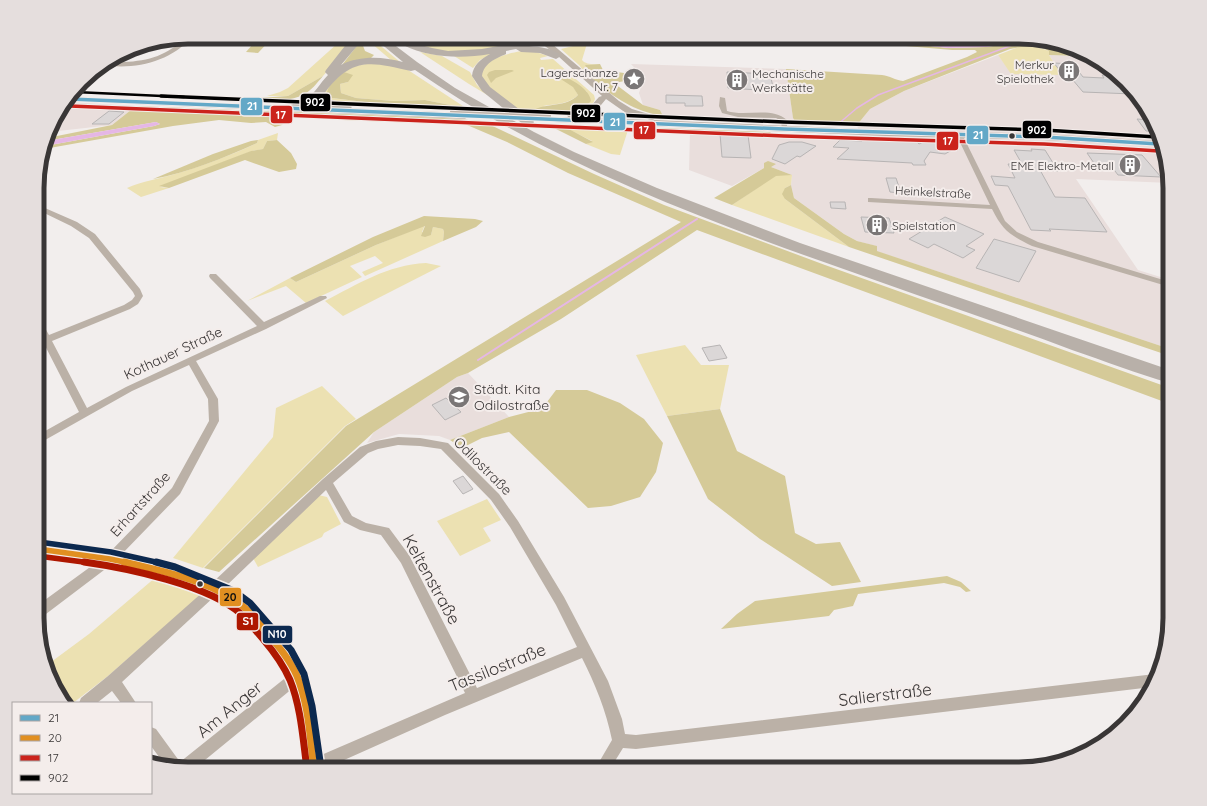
<svg xmlns="http://www.w3.org/2000/svg" width="1207" height="806" viewBox="0 0 1207 806" font-family="Quicksand,sans-serif">
	<style>
		.built { fill: #e9dedc }
		.green { fill: #ece1b2; fill-rule: evenodd }
		.forest { fill: #d5ca98 }
		.water { fill: #e5b7e5 }
		.lines { fill: none; stroke-linecap: round; stroke-linejoin: round }
		.stream-far1 { stroke: #e5b7e5; stroke-width: 1.5 }
		.stream { stroke: #e5b7e5; stroke-width: 2 }
		.building { fill: #dbd7d7; stroke: #b7b4b4 }
		.street { fill: #bbb1a7; fill-rule: evenodd }
		.secondary { fill: #bab0a6; fill-rule: evenodd }
		.highway { fill: #b8b0a9; fill-rule: evenodd }
		.secondary-bridge { stroke: #bab0a6; stroke-width: 10 }
		.bus-1-casing { stroke: #f4edeb; stroke-width: 5.5 }
		.bus-2-far1-casing { stroke: #f4edeb; stroke-width: 8 }
		.bus-2-casing { stroke: #f4edeb; stroke-width: 10 }
		.bus-3-casing { stroke: #f4edeb; stroke-width: 5.5 }
		.bus-4-far1-casing { stroke: #f4edeb; stroke-width: 4 }
		.bus-4-casing { stroke: #f4edeb; stroke-width: 5.5 }
		.bus-5-far1-casing { stroke: #f4edeb; stroke-width: 8 }
		.bus-5-casing { stroke: #f4edeb; stroke-width: 10 }
		.bus-6-far1-casing { stroke: #f4edeb; stroke-width: 8 }
		.bus-6-casing { stroke: #f4edeb; stroke-width: 10 }
		.bus-1 { stroke: #63a8c7; stroke-width: 3.5 }
		.bus-2-far1 { stroke: #e18f21; stroke-width: 5.5 }
		.bus-2 { stroke: #e18f21; stroke-width: 7 }
		.bus-3 { stroke: #cb231c; stroke-width: 3.5 }
		.bus-4-far1 { stroke: #000; stroke-width: 2.5 }
		.bus-4 { stroke: #000; stroke-width: 3.5 }
		.bus-5-far1 { stroke: #ae1700; stroke-width: 5.5 }
		.bus-5 { stroke: #ae1700; stroke-width: 7 }
		.bus-6-far1 { stroke: #0c294f; stroke-width: 5.5 }
		.bus-6 { stroke: #0c294f; stroke-width: 7 }
		.bus-dot { fill: #393636; stroke: #f4edeb; stroke-width: 1.5 }
		.labels { text-anchor: middle; dominant-baseline: central; stroke-width: 4; stroke-linejoin: round; paint-order: stroke }
		.far-poi-label { font-size: 12px; fill: #393636; stroke: #f4edeb; text-anchor: end }
		.far-street-label { font-size: 12px; fill: #393636; stroke: #f4edeb }
		.street-label { font-size: 14px; fill: #393636; stroke: #f4edeb }
		.poi-label { font-size: 14px; fill: #393636; stroke: #f4edeb; text-anchor: start }
		.near-street-label { font-size: 17px; fill: #393636; stroke: #f4edeb }
		.rim { fill: none; stroke: #393636; stroke-width: 5 }
		.line-badge { stroke: #f4edeb; stroke-width: 1.5 }
		.badge-label { font-size: 11px; text-anchor: middle; font-weight: bold; fill: #fff }
		.pale-badge-label { font-size: 11px; text-anchor: middle; font-weight: bold; fill: #111 }
	</style>
	<rect width="100%" height="100%" fill="#f2eeed"/>
	<!-- built -->
	<g class="built">
		<polygon points="998,55 1012,74 1062,75 1049,55 1079,56 1103,63 1150,113 1170,178 1170,183 1076,179 1138,270 1170,280 1170,349 876,251 876,246 857,241 844,234 794,198 791,185 792,175 771,167 764,163 764,168 732,186 689,170 690,132 860,136 857,125 870,109 904,91"/>
		<polygon points="631,64 786,69 793,118 796,123 714,120 663,116 660,110 643,105 639,93 644,78"/>
		<polygon points="67,102 86,103 136,106 112,125 49,132 53,121"/>
		<polygon points="468,373 509,417 450,440 439,436 399,434 367,443 374,432 457,377"/>
	</g>
	<!-- green -->
	<g class="green">
		<polygon points="339,37 354,37 347,49 323,76 288,96 267,96 280,92 288,88 338,43"/>
		<polygon points="364,37 370,37 400,62 391,60"/>
		<path d="M 401,37 L 524,37 L 525,38 C 515,50 445,54 429,50 C 420,48 410,41 401,37 Z"/>
		<path d="M 579,37 L 589,37 L 582,60 C 586,65 594,64 600,64 L 586,65 L 594,79 L 592,81 L 579,65 L 561,49 L 581,44 L 583,40 Z"/>
		<polygon points="1025,38 1062,44 1031,45 1049,51 1049,55 1062,75 1011,74 998,55 1021,46 980,42"/>
		<path d="M 530,50 L 548,56 L 540,58 L 541,60 L 553,59 L 594,95 L 595,99 C 594,103 591,106 588,108 C 578,113 527,116 518,111 C 512,108 507,102 502,97 C 496,92 485,85 482,78 C 477,58 517,51 530,50 ZM 570,80 L 587,92 L 556,112 L 543,106 C 555,104 569,104 578,95 Z"/>
		<polygon points="420,52 442,56 470,72 477,85 489,96 469,84"/>
		<polygon points="494,53 480,60 473,68 454,56"/>
		<path d="M 375,62 L 405,68 L 469,110 C 446,108 332,108 322,95 L 346,68 ZM 344,72 L 348,82 L 340,84 L 341,93 L 356,98 L 394,101 L 425,100 L 450,105 L 450,108 L 389,105 L 332,98 Z"/>
		<polygon points="566,128 628,130 620,155 611,154 586,144 592,141"/>
		<path d="M 278,133 L 277,140 L 267,141 L 263,149 L 252,151 L 160,187 L 169,188 L 141,197 L 127,188 C 143,181 159,179 175,174 C 203,166 231,155 257,143 L 258,140 Z"/>
		<polygon points="776,175 792,175 791,185 785,188 785,199 849,247 732,205"/>
		<polygon points="425,225 422,232 431,235 433,227 443,229 444,232 443,241 365,276 362,272 383,263 375,256 350,266 362,277 306,303 286,286 247,301 290,278 296,282 376,245"/>
		<path d="M 426,263 L 441,266 L 343,316 L 325,301 C 358,284 387,265 426,263 Z"/>
		<polygon points="685,345 701,365 729,365 720,409 667,416 636,355"/>
		<polygon points="322,386 356,419 345,426 203,568 173,558 273,437 276,408"/>
		<polygon points="318,495 327,497 341,524 324,533 322,537 258,567 253,558"/>
		<polygon points="487,499 501,520 483,528 491,541 460,556 437,521"/>
		<polygon points="156,577 202,594 108,676 73,703 66,703 57,694 47,665 89,634"/>
	</g>
	<!-- forest -->
	<g class="forest">
		<polygon points="259,37 273,37 258,53 246,52"/>
		<path d="M 825,37 L 851,37 L 948,48 L 986,47 L 1037,40 L 1068,45 L 1088,55 L 1064,48 L 1061,50 L 1103,63 L 1079,56 L 1049,55 L 1049,51 C 1035,44 1024,46 1010,49 L 904,91 L 870,109 L 857,125 L 796,123 L 793,118 L 786,69 L 882,75 C 890,76 895,80 903,81 L 967,57 L 977,52 L 975,50 L 952,50 L 906,46 Z"/>
		<polygon points="875,37 1025,38 978,43 945,44"/>
		<polygon points="359,43 362,43 365,51 374,55 371,58 342,65"/>
		<path d="M 600,64 L 603,70 L 624,73 L 630,80 L 614,83 L 643,105 L 660,110 L 663,116 C 632,111 618,98 592,81 L 594,79 L 585,65 Z"/>
		<polygon points="495,70 512,70 514,71 496,78 491,83 487,75 489,72"/>
		<path d="M 344,72 L 353,75 L 348,82 L 340,84 L 341,93 L 356,98 L 394,101 L 425,100 L 450,105 L 452,107 L 450,108 L 389,105 L 332,98 L 327,93 C 328,84 337,78 344,72 Z"/>
		<path d="M 553,74 C 566,75 590,88 591,101 C 581,113 547,114 532,111 C 546,102 566,108 578,95 L 573,87 Z"/>
		<path d="M 323,76 C 317,83 311,91 303,95 C 279,107 219,100 191,99 L 195,97 L 258,98 L 288,96 Z"/>
		<polygon points="136,106 443,118 482,121 594,174 664,205 825,265 1170,388 1170,404 697,230 561,319 468,373 457,377 374,432 219,572 204,568 346,426 681,222 568,173 507,142 467,125 342,120 295,116 290,117 282,125 275,127 266,122 251,123 219,120 173,126 44,149 45,146 154,126 160,124 156,122 46,141 47,138 112,125"/>
		<polygon points="546,124 771,132 770,133 567,128 593,142 586,144"/>
		<path d="M 258,140 L 257,143 C 224,158 189,172 153,179 L 213,154 L 251,141 Z"/>
		<polygon points="277,140 291,153 297,164 296,169 279,172 245,160 169,188 159,186 251,151 263,149 267,141"/>
		<polygon points="768,161 776,164 771,167 792,175 776,176 732,205 714,198 764,168 764,163"/>
		<polygon points="791,185 794,198 844,234 857,241 877,246 877,251 1170,349 1170,356 849,247 785,199 782,194 785,188"/>
		<polygon points="424,216 475,219 483,221 476,227 443,241 444,232 443,229 433,227 431,235 425,237 421,236 425,226 376,245 296,282 290,278 373,237"/>
		<polygon points="556,390 587,390 620,403 644,419 663,443 656,472 640,497 611,506 588,508 509,432 482,438 462,448 450,440 509,417 536,410 547,402"/>
		<polygon points="720,409 737,451 785,476 795,533 816,544 840,542 861,582 832,586 760,539 708,499 667,416"/>
		<polygon points="947,576 961,582 971,591 966,592 960,587 944,583 858,594 853,606 834,610 829,616 721,629 737,614 755,601"/>
	</g>
	<!-- water -->
	<g class="water">
		<polygon points="851,37 875,37 945,44 978,43 1025,38 1037,40 986,47 948,48"/>
		<polygon points="156,122 160,124 154,126 45,146 46,141"/>
	</g>
	<g class="lines">
		<!-- stream-far1 -->
		<polyline class="stream-far1" points="837,125 857,108 878,95 1018,43"/>
		<!-- stream -->
		<polyline class="stream" points="478,360 697,219"/>
	</g>
	<!-- building -->
	<g class="building">
		<polygon points="1054,63 1073,64 1083,77 1104,78 1102,75 1116,76 1133,94 1083,92 1072,79 1066,79"/>
		<polygon points="727,72 770,74 774,91 728,88"/>
		<polygon points="666,95 702,96 703,106 685,106 685,103 666,103"/>
		<polygon points="109,111 124,112 109,124 92,124"/>
		<polygon points="1137,119 1152,120 1156,131 1146,131"/>
		<polygon points="720,134 748,135 751,158 722,157"/>
		<polygon points="864,139 916,141 919,144 925,141 936,140 948,144 952,150 945,154 930,152 924,161 926,165 913,165 912,163 837,159 849,148 833,147 840,140 862,141"/>
		<polygon points="789,142 802,142 816,146 800,157 797,156 785,164 772,159 779,145"/>
		<polygon points="1031,149 1045,150 1058,171 1040,170 1055,197 1085,198 1107,232 1049,229 1051,231 1031,230 1008,186 995,185 991,176 1015,178 1008,164 1022,164 1014,150 1032,151"/>
		<polygon points="1087,153 1142,155 1161,177 1118,175 1112,167 1096,166"/>
		<polygon points="886,178 896,178 901,193 890,192"/>
		<polygon points="830,202 845,202 846,209 831,208"/>
		<polygon points="861,217 889,218 894,233 865,232"/>
		<polygon points="945,217 984,234 966,246 975,250 963,258 934,244 928,248 909,239"/>
		<polygon points="994,239 1036,251 1019,282 976,268"/>
		<polygon points="720,345 727,358 709,361 702,348"/>
		<polygon points="446,398 461,412 445,420 432,405"/>
		<polygon points="463,476 473,489 463,494 453,481"/>
	</g>
	<g class="lines">
		<!-- street -->
		<g class="street">
			<path d="M 186,37 L 192,37 C 170,62 135,70 103,65 C 110,61 117,63 124,62 C 149,61 168,55 186,37 Z"/>
			<polygon points="558,37 571,37 543,43 540,41"/>
			<path d="M 720,97 L 725,98 L 727,111 C 746,117 771,106 787,120 L 787,129 L 782,130 L 781,121 L 776,118 L 738,117 L 722,113 L 719,106 Z"/>
			<path d="M 957,133 L 962,134 L 1005,221 L 1017,232 L 1038,242 L 1170,282 L 1170,287 L 1032,246 C 1010,235 1003,231 992,209 L 868,202 L 868,198 L 871,198 L 990,205 L 956,134 Z"/>
			<path d="M 38,205 L 77,222 L 95,234 L 140,289 L 143,296 L 138,304 L 130,309 L 52,341 L 87,408 L 126,387 L 257,326 L 210,278 L 209,276 L 210,274 L 216,274 L 264,322 L 320,296 L 326,296 L 327,298 L 266,329 L 196,361 L 218,399 L 219,421 L 180,494 L 120,556 L 173,569 L 212,583 L 323,479 L 360,447 L 376,441 L 398,437 L 420,438 L 448,443 L 499,494 L 518,521 L 564,597 L 608,681 L 622,719 L 625,734 L 636,735 L 1155,674 L 1158,675 L 1152,687 L 636,749 L 623,748 L 610,769 L 595,769 L 612,740 C 606,710 595,684 582,658 L 445,715 L 324,769 L 307,769 L 298,707 L 293,688 L 194,769 L 165,765 L 151,746 L 151,727 L 156,729 L 180,762 L 289,675 C 274,646 244,610 215,596 L 122,682 L 136,703 L 121,703 L 112,691 L 97,703 L 79,703 L 81,698 L 108,676 L 204,591 L 172,579 L 112,564 L 42,617 L 38,619 L 38,605 L 97,562 L 38,554 L 38,544 L 108,554 L 172,488 L 209,421 L 208,399 L 189,365 L 132,391 L 38,444 L 38,435 L 79,412 L 38,332 L 38,320 L 41,321 L 49,335 L 124,305 L 132,300 L 135,296 L 133,292 L 89,238 L 71,226 L 38,210 ZM 398,445 L 420,446 L 441,449 L 491,500 L 510,527 L 556,605 L 577,647 L 477,688 L 409,555 L 389,528 L 366,523 L 352,516 L 333,483 L 368,453 L 378,449 ZM 326,490 L 344,522 L 360,530 L 381,535 L 401,563 L 465,693 L 319,756 C 314,720 311,682 290,650 C 284,641 275,633 268,625 C 254,610 242,597 224,588 Z"/>
		</g>
		<!-- secondary -->
		<g class="secondary">
			<path d="M 533,37 L 542,37 L 552,44 L 619,101 L 632,109 L 655,116 L 656,118 L 653,120 L 886,130 L 1044,134 L 1159,141 L 1160,146 L 1044,140 L 886,136 L 554,122 L 551,121 L 550,119 L 551,117 L 568,117 L 567,115 L 568,113 L 590,107 L 599,97 L 602,96 L 558,56 ZM 606,99 L 626,113 L 651,120 L 574,117 L 596,111 Z"/>
			<polygon points="71,97 465,113 469,116 465,119 68,101"/>
		</g>
		<!-- highway -->
		<g class="highway">
			<path d="M 352,37 L 362,37 L 358,45 L 341,65 C 361,55 383,57 403,62 L 373,37 L 384,37 L 417,62 L 455,88 L 534,132 L 574,152 L 657,188 L 800,243 L 1170,370 L 1170,383 C 1137,374 1105,361 1072,350 C 1021,331 969,313 917,295 C 744,234 567,175 415,70 L 411,71 C 369,61 351,57 323,95 L 331,100 L 350,105 L 352,107 L 350,109 C 340,112 325,108 317,102 C 309,108 297,113 288,110 L 286,108 C 290,103 298,104 304,101 C 314,95 320,83 328,75 L 325,72 L 326,70 Z"/>
			<path d="M 390,37 L 403,37 L 417,44 L 432,48 L 448,51 L 482,49 L 536,39 L 541,42 L 540,44 L 529,46 C 540,47 554,48 561,56 L 556,59 L 540,53 L 521,52 L 516,49 L 506,51 L 506,54 C 495,59 484,63 482,76 L 490,87 L 532,119 L 534,122 L 532,125 L 524,125 L 482,91 L 472,76 C 473,65 481,59 490,54 C 461,59 430,58 403,45 C 399,43 393,41 390,37 Z"/>
		</g>
		<!-- secondary-bridge -->
		<polyline class="secondary-bridge" points="455,112 546,116"/>
		<!-- bus-1 casing -->
		<g class="bus-1-casing">
			<polyline id="bus-1" points="70,99 784,129 1044,137 1159,144"/>
		</g>
		<!-- bus-2-far1 casing -->
		<g class="bus-2-far1-casing">
			<polyline id="bus-2-far1" points="38,549 110,559 129,563"/>
		</g>
		<!-- bus-2 casing -->
		<g class="bus-2-casing">
			<path id="bus-2" d="M 124,562 C 164,572 215,581 246,609 C 254,616 260,626 268,634 C 279,647 290,660 297,676 C 309,705 310,739 314,769"/>
		</g>
		<!-- bus-3 casing -->
		<g class="bus-3-casing">
			<polyline id="bus-3" points="70,106 784,136 1044,144 1159,151"/>
		</g>
		<!-- bus-4-far1 casing -->
		<g class="bus-4-far1-casing">
			<polyline id="bus-4-far1" points="75,92 184,97"/>
		</g>
		<!-- bus-4 casing -->
		<g class="bus-4-casing">
			<polyline id="bus-4" points="161,96 784,122 1044,130 1157,137"/>
		</g>
		<!-- bus-5-far1 casing -->
		<g class="bus-5-far1-casing">
			<polyline id="bus-5-far1" points="38,556 91,563"/>
		</g>
		<!-- bus-5 casing -->
		<g class="bus-5-casing">
			<path id="bus-5" d="M 84,562 C 127,568 209,585 241,614 C 249,622 256,631 263,639 C 274,652 283,664 290,680 C 301,707 303,740 307,769"/>
		</g>
		<!-- bus-6-far1 casing -->
		<g class="bus-6-far1-casing">
			<polyline id="bus-6-far1" points="39,542 111,552 160,563"/>
		</g>
		<!-- bus-6 casing -->
		<g class="bus-6-casing">
			<polyline id="bus-6" points="156,562 175,567 234,591 250,603 291,650 304,674 312,706 321,768"/>
		</g>
		<!-- bus-1 -->
		<use href="#bus-1" class="bus-1"/>
		<!-- bus-2-far1 -->
		<use href="#bus-2-far1" class="bus-2-far1"/>
		<!-- bus-2 -->
		<use href="#bus-2" class="bus-2"/>
		<!-- bus-3 -->
		<use href="#bus-3" class="bus-3"/>
		<!-- bus-4-far1 -->
		<use href="#bus-4-far1" class="bus-4-far1"/>
		<!-- bus-4 -->
		<use href="#bus-4" class="bus-4"/>
		<!-- bus-5-far1 -->
		<use href="#bus-5-far1" class="bus-5-far1"/>
		<!-- bus-5 -->
		<use href="#bus-5" class="bus-5"/>
		<!-- bus-6-far1 -->
		<use href="#bus-6-far1" class="bus-6-far1"/>
		<!-- bus-6 -->
		<use href="#bus-6" class="bus-6"/>
	</g>
	<!-- icons -->
	<defs>
		<g id="building-disc" transform="scale(1.15)"><circle r="9.5" fill="#7a7676" stroke="#f4edeb"/><path d="M-4-6H4V6H1V3H-1V6H-4ZM-2.5-4.3h1.7v1.8h-1.7ZM.8-4.3h1.7v1.8H.8ZM-2.5-1h1.7V.8h-1.7ZM.8-1h1.7V.8H.8Z" fill="#fff"/></g>
		<g id="sight-disc" transform="scale(1.15)"><circle r="9.5" fill="#7a7676" stroke="#f4edeb"/><path d="M0-6L1.8-2.2L6-1.7L2.9 1.2L3.7 5.4L0 3.3L-3.7 5.4L-2.9 1.2L-6-1.7L-1.8-2.2Z" fill="#fff"/></g>
		<g id="school-disc" transform="scale(1.15)"><circle r="9.5" fill="#7a7676" stroke="#f4edeb"/><path d="M0-5L7-2L0 1L-7-2ZM-4 1L0 2.5L4 1V4Q0 6-4 4Z" fill="#fff"/></g>
	</defs>
	<g fill-rule="evenodd">
		<use href="#building-disc" x="1069" y="71"/>
		<use href="#sight-disc" x="634" y="79"/>
		<use href="#building-disc" x="737" y="80"/>
		<use href="#building-disc" x="1130" y="165"/>
		<use href="#building-disc" x="877" y="225"/>
		<use href="#school-disc" x="459" y="397"/>
	</g>
	<!-- markers -->
	<g class="bus-dot">
		<circle cx="1012" cy="136" r="3.5"/>
		<circle cx="200" cy="584" r="3.5"/>
	</g>
	<g class="labels">
		<!-- far-poi labels -->
		<g class="far-poi-label">
			<text x="1054" y="64">Merkur<tspan x="1054" dy="14">Spielothek</tspan></text>
			<text x="618" y="72">Lagerschanze<tspan x="618" dy="14">Nr. 7</tspan></text>
			<text x="752" y="73" text-anchor="start">Mechanische<tspan x="752" dy="14">Werkstätte</tspan></text>
			<text x="1114" y="165">EME Elektro-Metall</text>
			<text x="892" y="225" text-anchor="start">Spielstation</text>
		</g>
		<!-- far-street labels -->
		<g class="far-street-label">
			<text transform="translate(933 192) rotate(3)">Heinkelstraße</text>
		</g>
		<!-- street labels -->
		<g class="street-label">
			<text transform="translate(173 353) rotate(-25)">Kothauer Straße</text>
			<text transform="translate(483 466) rotate(45)">Odilostraße</text>
			<text transform="translate(140 504) rotate(-48)">Erhartstraße</text>
		</g>
		<!-- poi labels -->
		<g class="poi-label">
			<text x="474" y="389">Städt. Kita<tspan x="474" dy="16">Odilostraße</tspan></text>
		</g>
		<!-- near-street labels -->
		<g class="near-street-label">
			<text transform="translate(432 579) rotate(61)">Keltenstraße</text>
			<text transform="translate(497 667) rotate(-22)">Tassilostraße</text>
			<text transform="translate(885 694) rotate(-7)">Salierstraße</text>
			<text transform="translate(229 709) rotate(-39)">Am Anger</text>
		</g>
	</g>
	<!-- crop -->
	<path d="M0 0H1207V806H0ZM188 44H1019A144 144 0 0 1 1163 188V618A144 144 0 0 1 1019 762H188A144 144 0 0 1 44 618V188A144 144 0 0 1 188 44Z" fill="#e5dedd" fill-rule="evenodd"/>
	<path class="rim" d="M188 44H1019A144 144 0 0 1 1163 188V618A144 144 0 0 1 1019 762H188A144 144 0 0 1 44 618V188A144 144 0 0 1 188 44Z"/>
	<g class="line-badge">
		<rect x="300" y="93" width="31" height="19" rx="4" fill="#000"/>
		<rect x="240" y="97" width="23" height="19" rx="4" fill="#63a8c7"/>
		<rect x="571" y="104" width="30" height="19" rx="4" fill="#000"/>
		<rect x="270" y="105" width="23" height="19" rx="4" fill="#cb231c"/>
		<rect x="603" y="112" width="23" height="19" rx="4" fill="#63a8c7"/>
		<rect x="1022" y="120" width="30" height="19" rx="4" fill="#000"/>
		<rect x="633" y="121" width="23" height="19" rx="4" fill="#cb231c"/>
		<rect x="966" y="125" width="23" height="20" rx="4" fill="#63a8c7"/>
		<rect x="936" y="131" width="23" height="20" rx="4" fill="#cb231c"/>
		<rect x="219" y="587" width="23" height="20" rx="4" fill="#e18f21"/>
		<rect x="236" y="612" width="23" height="19" rx="4" fill="#ae1700"/>
		<rect x="262" y="625" width="31" height="19" rx="4" fill="#0c294f"/>
	</g>
	<g class="badge-label">
		<text x="315" y="106">902</text>
		<text x="252" y="110">21</text>
		<text x="586" y="117">902</text>
		<text x="281" y="119">17</text>
		<text x="615" y="126">21</text>
		<text x="1037" y="134">902</text>
		<text x="644" y="134">17</text>
		<text x="978" y="139">21</text>
		<text x="948" y="145">17</text>
		<text x="248" y="625">S1</text>
		<text x="277" y="638">N10</text>
	</g>
	<g class="pale-badge-label">
		<text x="230" y="601">20</text>
	</g>
	<!-- legend -->
	<rect x="12" y="702" width="140" height="92" fill="#f4edeb" stroke="#a9a4a3"/>
	<rect x="20" y="715" width="20" height="6" fill="#63a8c7" stroke="#a9a4a3"/>
	<text x="48" y="722" font-size="12" fill="#393636">21</text>
	<rect x="20" y="735" width="20" height="6" fill="#e18f21" stroke="#a9a4a3"/>
	<text x="48" y="742" font-size="12" fill="#393636">20</text>
	<rect x="20" y="755" width="20" height="6" fill="#cb231c" stroke="#a9a4a3"/>
	<text x="48" y="762" font-size="12" fill="#393636">17</text>
	<rect x="20" y="775" width="20" height="6" fill="#000000" stroke="#a9a4a3"/>
	<text x="48" y="782" font-size="12" fill="#393636">902</text>
</svg>
